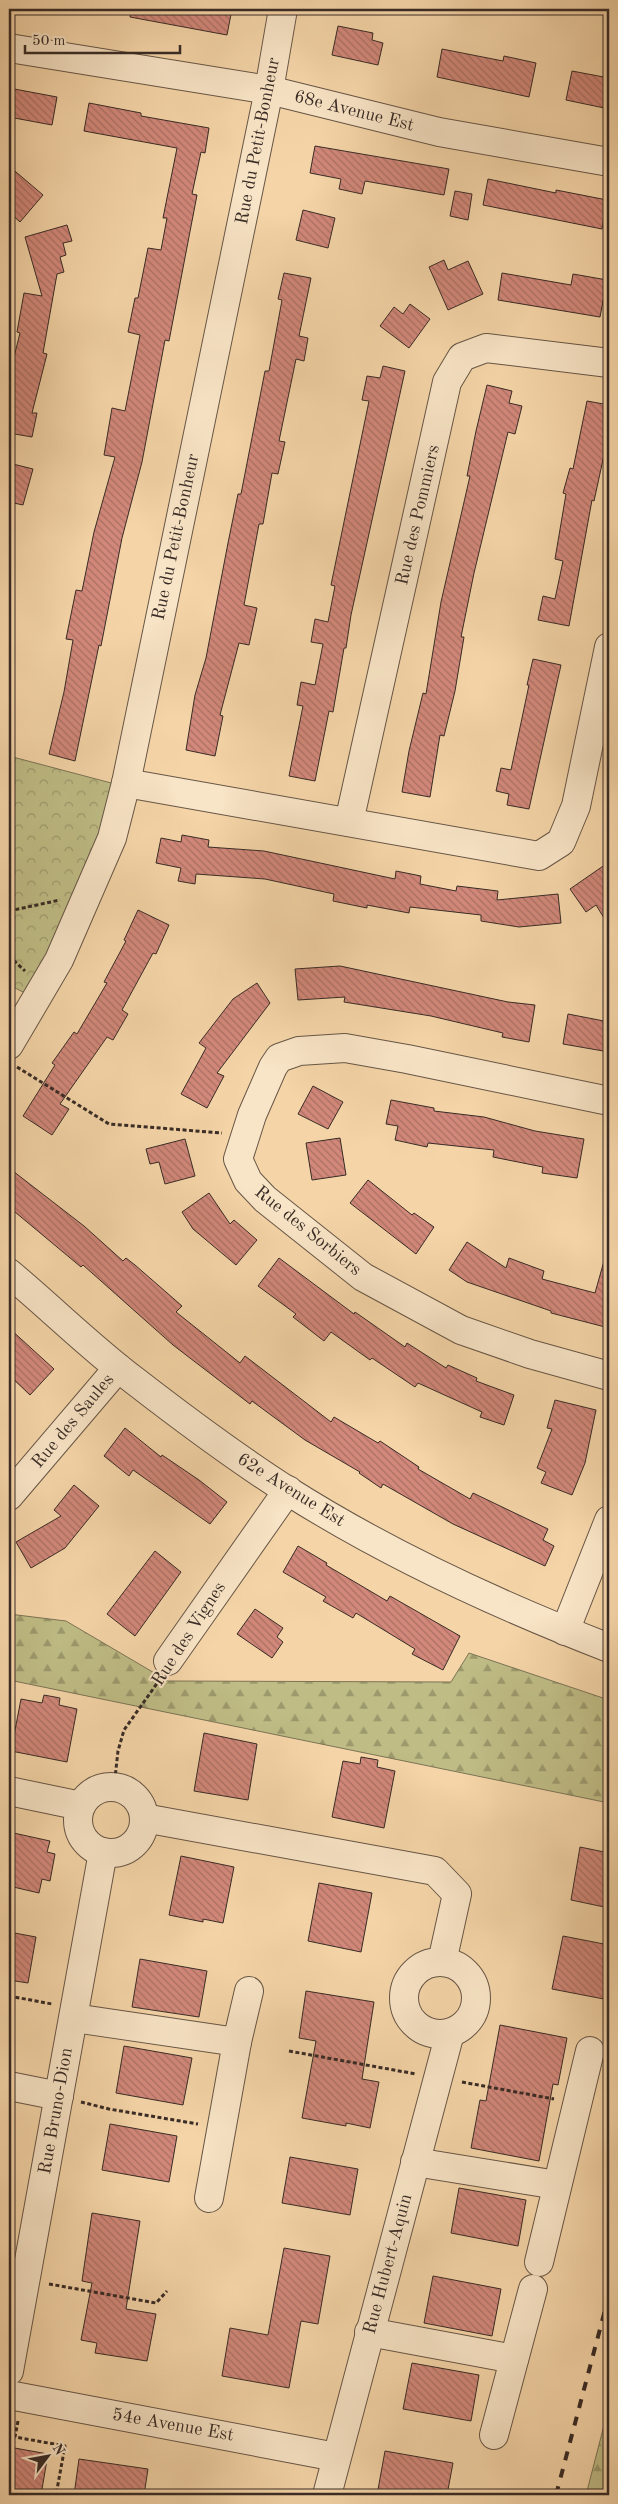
<svg xmlns="http://www.w3.org/2000/svg" width="618" height="2504" viewBox="0 0 618 2504" font-family="'Old Standard TT',serif">
	<style>
		.forest { fill: url(#forest-firs); stroke: #7c7456 }
		.park { fill: url(#park-crowns); stroke: #7c7456 }
		.building { fill: url(#building-back-hatch); stroke: #382b26 }
		.lines { fill: none; stroke-linecap: round; stroke-linejoin: round }
		.minor-casing { stroke: #675646; stroke-width: 30 }
		.path { stroke: #382b26; stroke-width: 3; stroke-dasharray: 4 2.5; stroke-linecap: butt }
		.minor { stroke: #f8e4c6; stroke-width: 28 }
		.rail { stroke: #382b26; stroke-width: 4; stroke-dasharray: 9 9; stroke-linecap: butt }
		.labels { text-anchor: middle; dominant-baseline: central; stroke-width: 4; stroke-linejoin: round; paint-order: stroke }
		.street-label { font-size: 18px; fill: #382b26; stroke: #f8e4c6 }
	</style>
	<defs>
		<pattern id="forest-firs" width="22" height="20" patternUnits="userSpaceOnUse" patternTransform="scale(1.25)"><rect width="22" height="20" fill="#bfbc85"/><path d="M5 1l3.5 6h-7zM16 11l3.5 6h-7z" fill="#9c996d"/></pattern>
		<pattern id="park-crowns" width="20" height="18" patternUnits="userSpaceOnUse" patternTransform="scale(1.25)"><rect width="20" height="18" fill="#bfbc85"/><path d="M2 6a3 3 0 1 1 6 0M12 15a3 3 0 1 1 6 0" fill="none" stroke="#9c996d"/></pattern>
		<pattern id="building-back-hatch" width="6" height="6" patternUnits="userSpaceOnUse" patternTransform="scale(1.25)"><rect width="6" height="6" fill="#d2887a"/><path d="M-1 5l2 2M0 0l6 6M5-1l2 2" fill="none" stroke="#ab6f64"/></pattern>
	</defs>
	<rect width="100%" height="100%" fill="#f5d5a8"/>
	<filter id="stains"><feTurbulence type="fractalNoise" baseFrequency=".004" numOctaves="4"/><feColorMatrix values="0 0 0 0 .2 0 0 0 0 .09 0 0 0 0 .02 0 0 0 .5 -.17"/></filter>
	<radialGradient id="worn" r=".72"><stop offset=".6" stop-color="#630" stop-opacity="0"/><stop offset="1" stop-color="#630" stop-opacity=".3"/></radialGradient>
	<!-- forest -->
	<g class="forest">
		<polygon points="9,1614 66,1621 168,1681 451,1682 469,1653 609,1700 609,1803 9,1680"/>
		<polygon points="609,2406 609,2495 586,2495"/>
	</g>
	<!-- park -->
	<polygon class="park" points="9,756 115,784 86,894 33,997 9,985"/>
	<!-- building -->
	<g class="building">
		<polygon points="131,9 232,9 227,35 130,17"/>
		<polygon points="338,26 373,33 372,40 383,43 378,65 332,55"/>
		<polygon points="442,49 503,61 504,56 536,63 529,97 437,77"/>
		<polygon points="572,71 609,78 609,109 566,100"/>
		<polygon points="9,88 57,97 52,125 9,117"/>
		<polygon points="89,103 141,113 141,116 209,128 205,153 201,152 192,194 197,195 169,341 165,340 142,462 122,538 101,646 99,645 75,761 49,754 64,692 73,640 66,639 76,590 82,591 94,532 115,457 104,455 112,408 125,411 140,335 128,332 135,298 138,298 148,248 161,250 167,218 163,218 177,148 84,131"/>
		<polygon points="315,146 449,169 444,195 365,181 362,194 339,189 341,179 310,173"/>
		<polygon points="9,166 43,195 20,222 9,212"/>
		<polygon points="488,179 556,193 556,190 607,200 602,229 483,205"/>
		<polygon points="455,191 472,194 468,220 450,216"/>
		<polygon points="303,210 335,218 328,248 296,240"/>
		<polygon points="67,225 72,241 63,243 66,255 60,257 64,272 57,274 43,353 47,354 32,413 37,413 32,437 9,433 9,377 20,333 17,332 24,293 42,296 25,237"/>
		<polygon points="444,260 448,270 468,261 483,294 448,310 429,267"/>
		<polygon points="284,273 311,278 299,336 308,338 304,361 296,359 279,441 285,442 278,474 272,473 263,524 259,524 244,605 257,608 249,645 239,643 220,715 223,716 215,756 186,750 195,695 206,658 228,543 238,494 241,494 265,371 269,371 282,300 278,299"/>
		<polygon points="502,273 571,285 573,274 607,280 600,317 498,300"/>
		<polygon points="410,304 430,319 409,348 380,326 394,307 403,314"/>
		<polygon points="383,366 405,371 351,615 346,648 344,648 333,712 329,711 315,781 289,776 303,706 297,705 301,682 315,685 323,644 311,642 315,619 328,622 335,586 331,585 369,401 362,400 367,376 380,378"/>
		<polygon points="487,385 512,391 509,403 522,406 515,434 508,432 474,573 461,637 464,637 455,691 444,736 440,735 430,797 402,792 409,751 423,693 426,694 441,602 470,476 467,476 476,431"/>
		<polygon points="587,401 609,405 609,432 594,501 592,500 569,626 538,620 543,596 555,599 563,561 555,559 566,494 563,493 570,468 573,469"/>
		<polygon points="9,463 33,469 23,505 9,502"/>
		<polygon points="533,659 561,665 529,809 507,805 509,794 496,791 501,768 511,770 529,685 527,685"/>
		<polygon points="182,835 209,840 208,847 264,851 395,879 396,871 421,876 420,884 456,891 457,886 498,891 497,900 558,894 561,923 519,927 481,921 481,915 410,907 409,913 367,905 367,908 333,901 334,894 265,879 196,874 195,884 178,881 181,868 156,863 161,838 181,842"/>
		<polygon points="609,862 609,926 596,905 586,912 570,889"/>
		<polygon points="138,910 169,925 156,954 153,953 122,1010 128,1014 113,1040 107,1037 60,1104 69,1109 52,1135 23,1116 55,1065 52,1063 74,1032 77,1034 107,983 104,982 126,941 124,940"/>
		<polygon points="340,966 508,1002 535,1005 529,1042 502,1037 503,1033 431,1016 344,1002 345,997 298,1000 295,969"/>
		<polygon points="257,983 270,1003 217,1073 224,1076 207,1108 181,1094 206,1048 199,1043 233,999"/>
		<polygon points="568,1014 609,1022 609,1052 563,1044"/>
		<polygon points="313,1086 343,1102 328,1129 298,1114"/>
		<polygon points="391,1100 434,1108 434,1111 484,1117 535,1131 584,1139 577,1178 542,1173 543,1167 493,1157 494,1150 428,1143 427,1147 395,1140 398,1126 386,1124"/>
		<polygon points="340,1138 346,1175 312,1180 306,1143"/>
		<polygon points="185,1139 195,1176 165,1184 159,1162 150,1164 146,1149"/>
		<polygon points="9,1168 84,1226 123,1261 126,1258 135,1265 182,1306 176,1312 240,1363 245,1356 331,1422 334,1417 378,1443 380,1441 419,1467 418,1469 470,1499 473,1493 548,1529 543,1540 554,1546 545,1566 453,1524 383,1484 381,1488 359,1473 360,1472 305,1440 252,1401 250,1404 173,1345 83,1265 81,1267 9,1207"/>
		<polygon points="368,1180 412,1215 414,1213 434,1227 416,1254 350,1203"/>
		<polygon points="209,1193 230,1224 234,1220 257,1240 236,1265 193,1229 182,1212"/>
		<polygon points="467,1242 506,1268 509,1258 544,1271 542,1279 595,1293 604,1261 609,1261 609,1328 551,1313 551,1311 467,1282 449,1270"/>
		<polygon points="279,1258 354,1314 355,1312 405,1347 407,1343 446,1368 448,1365 477,1378 476,1381 514,1395 504,1425 480,1417 482,1412 418,1383 415,1387 372,1358 370,1360 331,1332 324,1341 293,1317 296,1314 258,1286"/>
		<polygon points="9,1328 54,1369 30,1395 9,1375"/>
		<polygon points="555,1400 596,1410 585,1463 572,1495 541,1483 546,1472 537,1468 552,1429 547,1428"/>
		<polygon points="125,1428 161,1457 162,1455 199,1480 227,1502 210,1524 133,1470 129,1476 104,1456"/>
		<polygon points="74,1485 99,1506 65,1548 31,1568 16,1542 61,1516 54,1510"/>
		<polygon points="298,1546 327,1563 326,1565 387,1601 390,1596 460,1636 443,1670 412,1654 415,1649 356,1613 353,1618 323,1601 326,1597 283,1572"/>
		<polygon points="155,1551 181,1572 135,1636 107,1614"/>
		<polygon points="255,1609 283,1628 277,1637 283,1642 272,1658 237,1634"/>
		<polygon points="44,1695 60,1698 59,1705 77,1709 67,1762 11,1751 21,1699 42,1703"/>
		<polygon points="204,1733 257,1744 248,1800 194,1791"/>
		<polygon points="361,1757 378,1760 377,1767 395,1771 384,1828 332,1817 343,1761 360,1764"/>
		<polygon points="9,1832 50,1841 47,1852 55,1854 50,1881 42,1879 39,1893 9,1886"/>
		<polygon points="580,1847 609,1853 609,1908 571,1900"/>
		<polygon points="181,1856 234,1867 223,1923 203,1919 203,1922 169,1915"/>
		<polygon points="319,1883 372,1893 361,1952 308,1941"/>
		<polygon points="9,1932 36,1937 28,1983 9,1980"/>
		<polygon points="563,1936 609,1945 609,2000 552,1989"/>
		<polygon points="140,1959 207,1971 199,2017 132,2007"/>
		<polygon points="306,1991 374,2002 362,2079 379,2082 370,2128 346,2123 346,2126 302,2118 316,2041 299,2038"/>
		<polygon points="500,2025 567,2038 558,2085 553,2084 539,2161 471,2148 480,2100 486,2101"/>
		<polygon points="124,2046 192,2058 183,2105 116,2093"/>
		<polygon points="110,2124 177,2136 169,2182 102,2170"/>
		<polygon points="290,2157 358,2169 350,2215 282,2203"/>
		<polygon points="459,2188 526,2200 518,2246 451,2233"/>
		<polygon points="92,2213 140,2221 126,2309 156,2314 147,2361 95,2353 97,2343 81,2340 92,2283 82,2281"/>
		<polygon points="284,2248 330,2256 318,2324 301,2321 289,2388 222,2376 230,2328 268,2335"/>
		<polygon points="433,2276 501,2289 492,2336 424,2323"/>
		<polygon points="412,2363 479,2375 471,2421 403,2409"/>
		<polygon points="9,2447 48,2454 41,2495 9,2494"/>
		<polygon points="385,2451 453,2463 447,2495 377,2495"/>
		<polygon points="79,2459 148,2469 144,2495 74,2495"/>
	</g>
	<g class="lines">
		<!-- minor casing -->
		<g class="minor-casing">
			<g id="minor">
				<polyline points="9,48 269,90 439,132 609,162"/>
				<polyline points="126,783 539,856 561,842 576,806 609,647"/>
				<polyline points="349,822 447,382 462,357 486,348 609,363"/>
				<polyline points="9,1045 59,960 112,838 126,783 269,90 283,9"/>
				<polyline points="609,1101 407,1059 345,1048 299,1051 279,1058 273,1067 252,1115 238,1159 248,1181 265,1199 363,1277 461,1330 530,1354 609,1376"/>
				<path d="M 9,1273 C 51,1308 91,1348 135,1381 C 184,1419 235,1457 288,1491 C 389,1555 498,1605 609,1648"/>
				<polyline points="9,1496 118,1368"/>
				<polyline points="565,1631 609,1520"/>
				<polyline points="168,1661 288,1490"/>
				<circle cx="111" cy="1820" r="33"/>
				<polyline points="9,1791 81,1806"/>
				<polyline points="144,1818 435,1871 457,1894 442,1962"/>
				<circle cx="440" cy="1998" r="36"/>
				<polyline points="74,2018 237,2042"/>
				<polyline points="9,2086 59,2096"/>
				<polyline points="415,2162 557,2185"/>
				<polyline points="209,2198 237,2042 249,1991"/>
				<polyline points="539,2262 590,2051"/>
				<polyline points="369,2332 514,2359"/>
				<polyline points="9,2371 103,1852"/>
				<polyline points="9,2395 336,2457"/>
				<polyline points="494,2435 533,2289"/>
				<polyline points="327,2495 450,2033"/>
			</g>
		</g>
		<!-- path -->
		<g class="path">
			<polyline points="9,911 60,900"/>
			<polyline points="9,956 25,971"/>
			<polyline points="17,1067 109,1124 222,1133"/>
			<polyline points="114,1787 118,1751 124,1730 158,1682"/>
			<polyline points="9,1996 52,2004"/>
			<polyline points="289,2051 416,2074"/>
			<polyline points="462,2082 554,2099"/>
			<polyline points="81,2102 109,2109 198,2124"/>
			<polyline points="49,2284 156,2303 167,2291"/>
			<polyline points="18,2421 15,2437 65,2446 56,2495"/>
		</g>
		<!-- minor -->
		<use href="#minor" class="minor"/>
		<!-- rail -->
		<polyline class="rail" points="556,2495 609,2295"/>
	</g>
	<g class="labels">
		<!-- street labels -->
		<g class="street-label">
			<text transform="translate(354 111) rotate(14)">68e Avenue Est</text>
			<text transform="translate(258 141) rotate(-79)">Rue du Petit-Bonheur</text>
			<text transform="translate(418 515) rotate(-77)">Rue des Pommiers</text>
			<text transform="translate(176 537) rotate(-78)">Rue du Petit-Bonheur</text>
			<text transform="translate(308 1231) rotate(39)">Rue des Sorbiers</text>
			<text transform="translate(73 1421) rotate(-50)">Rue des Saules</text>
			<text transform="translate(291 1490) rotate(32)">62e Avenue Est</text>
			<text transform="translate(189 1634) rotate(-57)">Rue des Vignes</text>
			<text transform="translate(56 2111) rotate(-80)">Rue Bruno-Dion</text>
			<text transform="translate(388 2264) rotate(-75)">Rue Hubert-Aquin</text>
			<text transform="translate(173 2425) rotate(10)">54e Avenue Est</text>
		</g>
	</g>
	<!-- margin -->
	<rect width="618" height="2504" fill="none" stroke="#f5d5a8" stroke-width="30"/>
	<rect x="10" y="10" width="598" height="2484" fill="none" stroke="#382b26" stroke-width="2.5"/>
	<rect x="15" y="15" width="588" height="2474" fill="none" stroke="#382b26"/>
	<!-- north arrow -->
	<g transform="translate(48 2456) rotate(58)" stroke="#f8e4c6" stroke-width="4" paint-order="stroke">
	<path d="M0-4L9 19L0 12L-9 19Z" fill="#382b26"/>
	<text y="-8" font-size="14" font-weight="bold" text-anchor="middle" fill="#382b26">N</text>
	</g>
	<!-- scale -->
	<path d="M25 45v8h155v-8" fill="none" stroke="#382b26" stroke-width="2.5"/>
	<text x="32" y="45" font-size="15" fill="#382b26" stroke="#f8e4c6" stroke-width="4" paint-order="stroke">50 m</text>
	<rect width="100%" height="100%" filter="url(#stains)"/>
	<rect width="100%" height="100%" fill="url(#worn)"/>
</svg>
